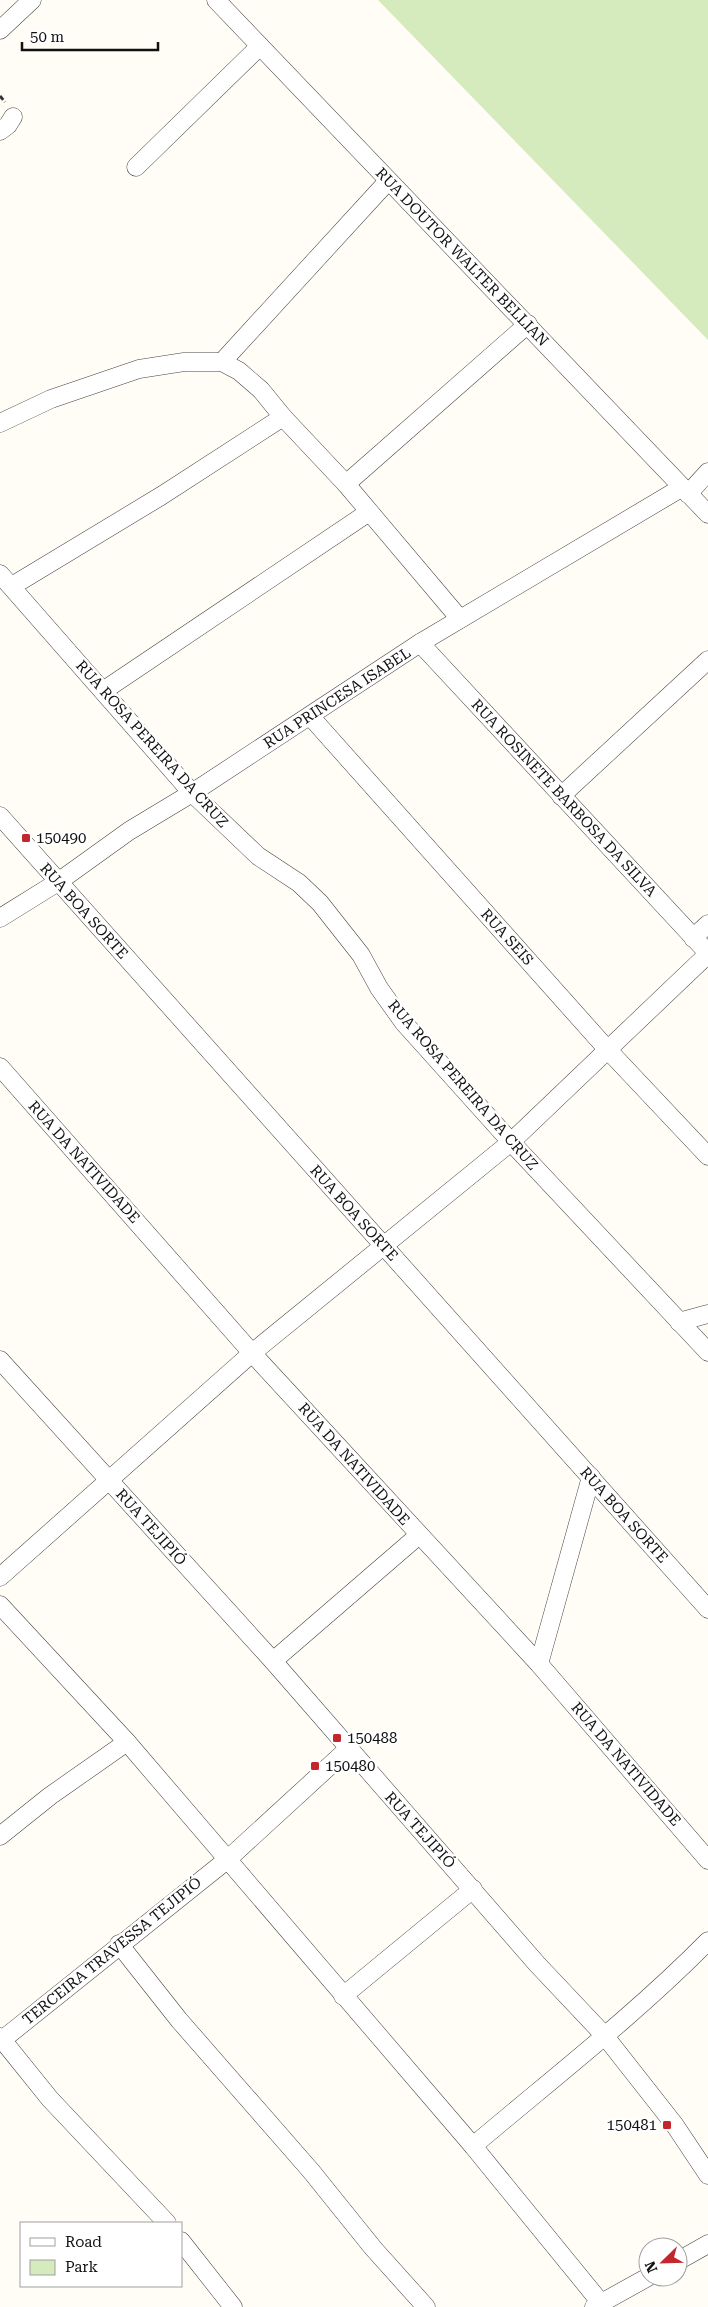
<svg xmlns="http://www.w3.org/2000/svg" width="708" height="2307" viewBox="0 0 708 2307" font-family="'Roboto Serif',serif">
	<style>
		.green { fill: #d5ebbd }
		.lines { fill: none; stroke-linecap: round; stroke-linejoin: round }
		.street-casing { stroke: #444; stroke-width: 19 }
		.path { stroke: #333; stroke-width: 3; stroke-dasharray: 5 2.5; stroke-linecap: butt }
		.street { stroke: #fff; stroke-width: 18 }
		.poi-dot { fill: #c4262e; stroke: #fff; stroke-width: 2 }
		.labels { text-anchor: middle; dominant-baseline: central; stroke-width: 5; stroke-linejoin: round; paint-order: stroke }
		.street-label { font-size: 15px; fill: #111; stroke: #fff }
		.poi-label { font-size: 15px; fill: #111; stroke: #fff; text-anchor: start }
	</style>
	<rect width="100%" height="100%" fill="#fffdf5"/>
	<!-- green -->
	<polygon class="green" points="378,0 708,0 708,340"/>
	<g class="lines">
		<!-- street casing -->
		<g class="street-casing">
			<g id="street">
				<polyline points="216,0 708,514"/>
				<polyline points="0,30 32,0"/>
				<polyline points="0,131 8,125 13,117"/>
				<polyline points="136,167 260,46"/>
				<polyline points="222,362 388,181"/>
				<polyline points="0,423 51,399 139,369 184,362 222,362 239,371 261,390 283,417 346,484 460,619"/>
				<polyline points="346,484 528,324"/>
				<polyline points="688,494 708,472"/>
				<polyline points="0,574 192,793 258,856 299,883 320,903 361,955 379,988 404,1023 511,1142 708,1352"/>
				<polyline points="12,586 161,496 283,417"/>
				<polyline points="420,643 708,953"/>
				<polyline points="103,691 369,512"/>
				<polyline points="310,716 607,1049 708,1156"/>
				<polyline points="561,796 708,660"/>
				<polyline points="0,816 708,1609"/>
				<polyline points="0,918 58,882 129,831 192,793 420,643 681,488"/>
				<polyline points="693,938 708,924"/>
				<polyline points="0,1067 252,1353 539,1664 708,1860"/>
				<polyline points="679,1322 708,1314"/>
				<polyline points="0,1360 273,1661 537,1964 604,2035 674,2124 708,2175"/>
				<polyline points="0,1577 252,1353 511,1142 708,954"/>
				<polyline points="0,1605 127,1742 473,2146 601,2303"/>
				<polyline points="273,1661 419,1535"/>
				<polyline points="539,1664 591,1477"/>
				<polyline points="0,1836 50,1796 127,1742"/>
				<polyline points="119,1944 179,2020 311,2171 373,2248 426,2307"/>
				<polyline points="343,1996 473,1889"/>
				<polyline points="0,2037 50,2099 167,2223"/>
				<polyline points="2,2040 228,1859 348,1749"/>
				<path d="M 473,2146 C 552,2079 635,2015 708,1941"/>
				<polyline points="181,2241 233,2307"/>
				<polyline points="678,2261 708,2244"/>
				<polyline points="594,2307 648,2277"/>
			</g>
		</g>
		<!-- path -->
		<polyline class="path" points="0,96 5,102"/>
		<!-- street -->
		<use href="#street" class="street"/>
	</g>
	<!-- markers -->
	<g class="poi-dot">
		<rect x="21" y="833" width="10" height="10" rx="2.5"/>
		<rect x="332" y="1733" width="10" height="10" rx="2.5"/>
		<rect x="310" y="1761" width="10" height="10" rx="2.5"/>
		<rect x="662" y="2120" width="10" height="10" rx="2.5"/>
	</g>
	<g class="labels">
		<!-- street labels -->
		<g class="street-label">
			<text transform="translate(462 257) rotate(46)">RUA DOUTOR WALTER BELLIAN</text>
			<text transform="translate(337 698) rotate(-33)">RUA PRINCESA ISABEL</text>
			<text transform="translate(152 744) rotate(48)">RUA ROSA PEREIRA DA CRUZ</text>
			<text transform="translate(564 798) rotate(47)">RUA ROSINETE BARBOSA DA SILVA</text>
			<text transform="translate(84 911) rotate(48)">RUA BOA SORTE</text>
			<text transform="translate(507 937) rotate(48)">RUA SEIS</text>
			<text transform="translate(463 1085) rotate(49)">RUA ROSA PEREIRA DA CRUZ</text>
			<text transform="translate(84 1162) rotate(48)">RUA DA NATIVIDADE</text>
			<text transform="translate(354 1213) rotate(48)">RUA BOA SORTE</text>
			<text transform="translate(354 1464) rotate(48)">RUA DA NATIVIDADE</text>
			<text transform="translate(624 1515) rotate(48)">RUA BOA SORTE</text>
			<text transform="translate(151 1527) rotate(48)">RUA TEJIPIÓ</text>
			<text transform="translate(626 1764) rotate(49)">RUA DA NATIVIDADE</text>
			<text transform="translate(420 1830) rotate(48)">RUA TEJIPIÓ</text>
			<text transform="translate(112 1951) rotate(-39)">TERCEIRA TRAVESSA TEJIPIÓ</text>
		</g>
		<!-- poi labels -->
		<g class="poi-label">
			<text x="36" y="838">150490</text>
			<text x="347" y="1738">150488</text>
			<text x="325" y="1766">150480</text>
			<text x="657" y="2125" text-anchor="end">150481</text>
		</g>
	</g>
	<!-- legend -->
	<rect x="20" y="2222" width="162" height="65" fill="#ffffff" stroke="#a0a0a0"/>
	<rect x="30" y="2238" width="25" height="8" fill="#ffffff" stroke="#a0a0a0"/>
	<text x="65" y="2247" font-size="15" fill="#111111">Road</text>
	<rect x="30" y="2260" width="25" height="15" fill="#d5ebbd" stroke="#a0a0a0"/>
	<text x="65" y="2272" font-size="15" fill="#111111">Park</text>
	<!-- north arrow -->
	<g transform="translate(663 2262) rotate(247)"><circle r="24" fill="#ffffff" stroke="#a0a0a0"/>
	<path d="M0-4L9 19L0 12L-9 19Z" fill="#c4262e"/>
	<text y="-8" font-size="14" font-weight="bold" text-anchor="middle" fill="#111111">N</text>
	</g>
	<!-- scale -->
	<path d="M22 42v8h136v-8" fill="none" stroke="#111111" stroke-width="2.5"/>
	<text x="30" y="42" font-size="15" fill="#111111" stroke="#ffffff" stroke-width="4" paint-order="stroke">50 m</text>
</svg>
